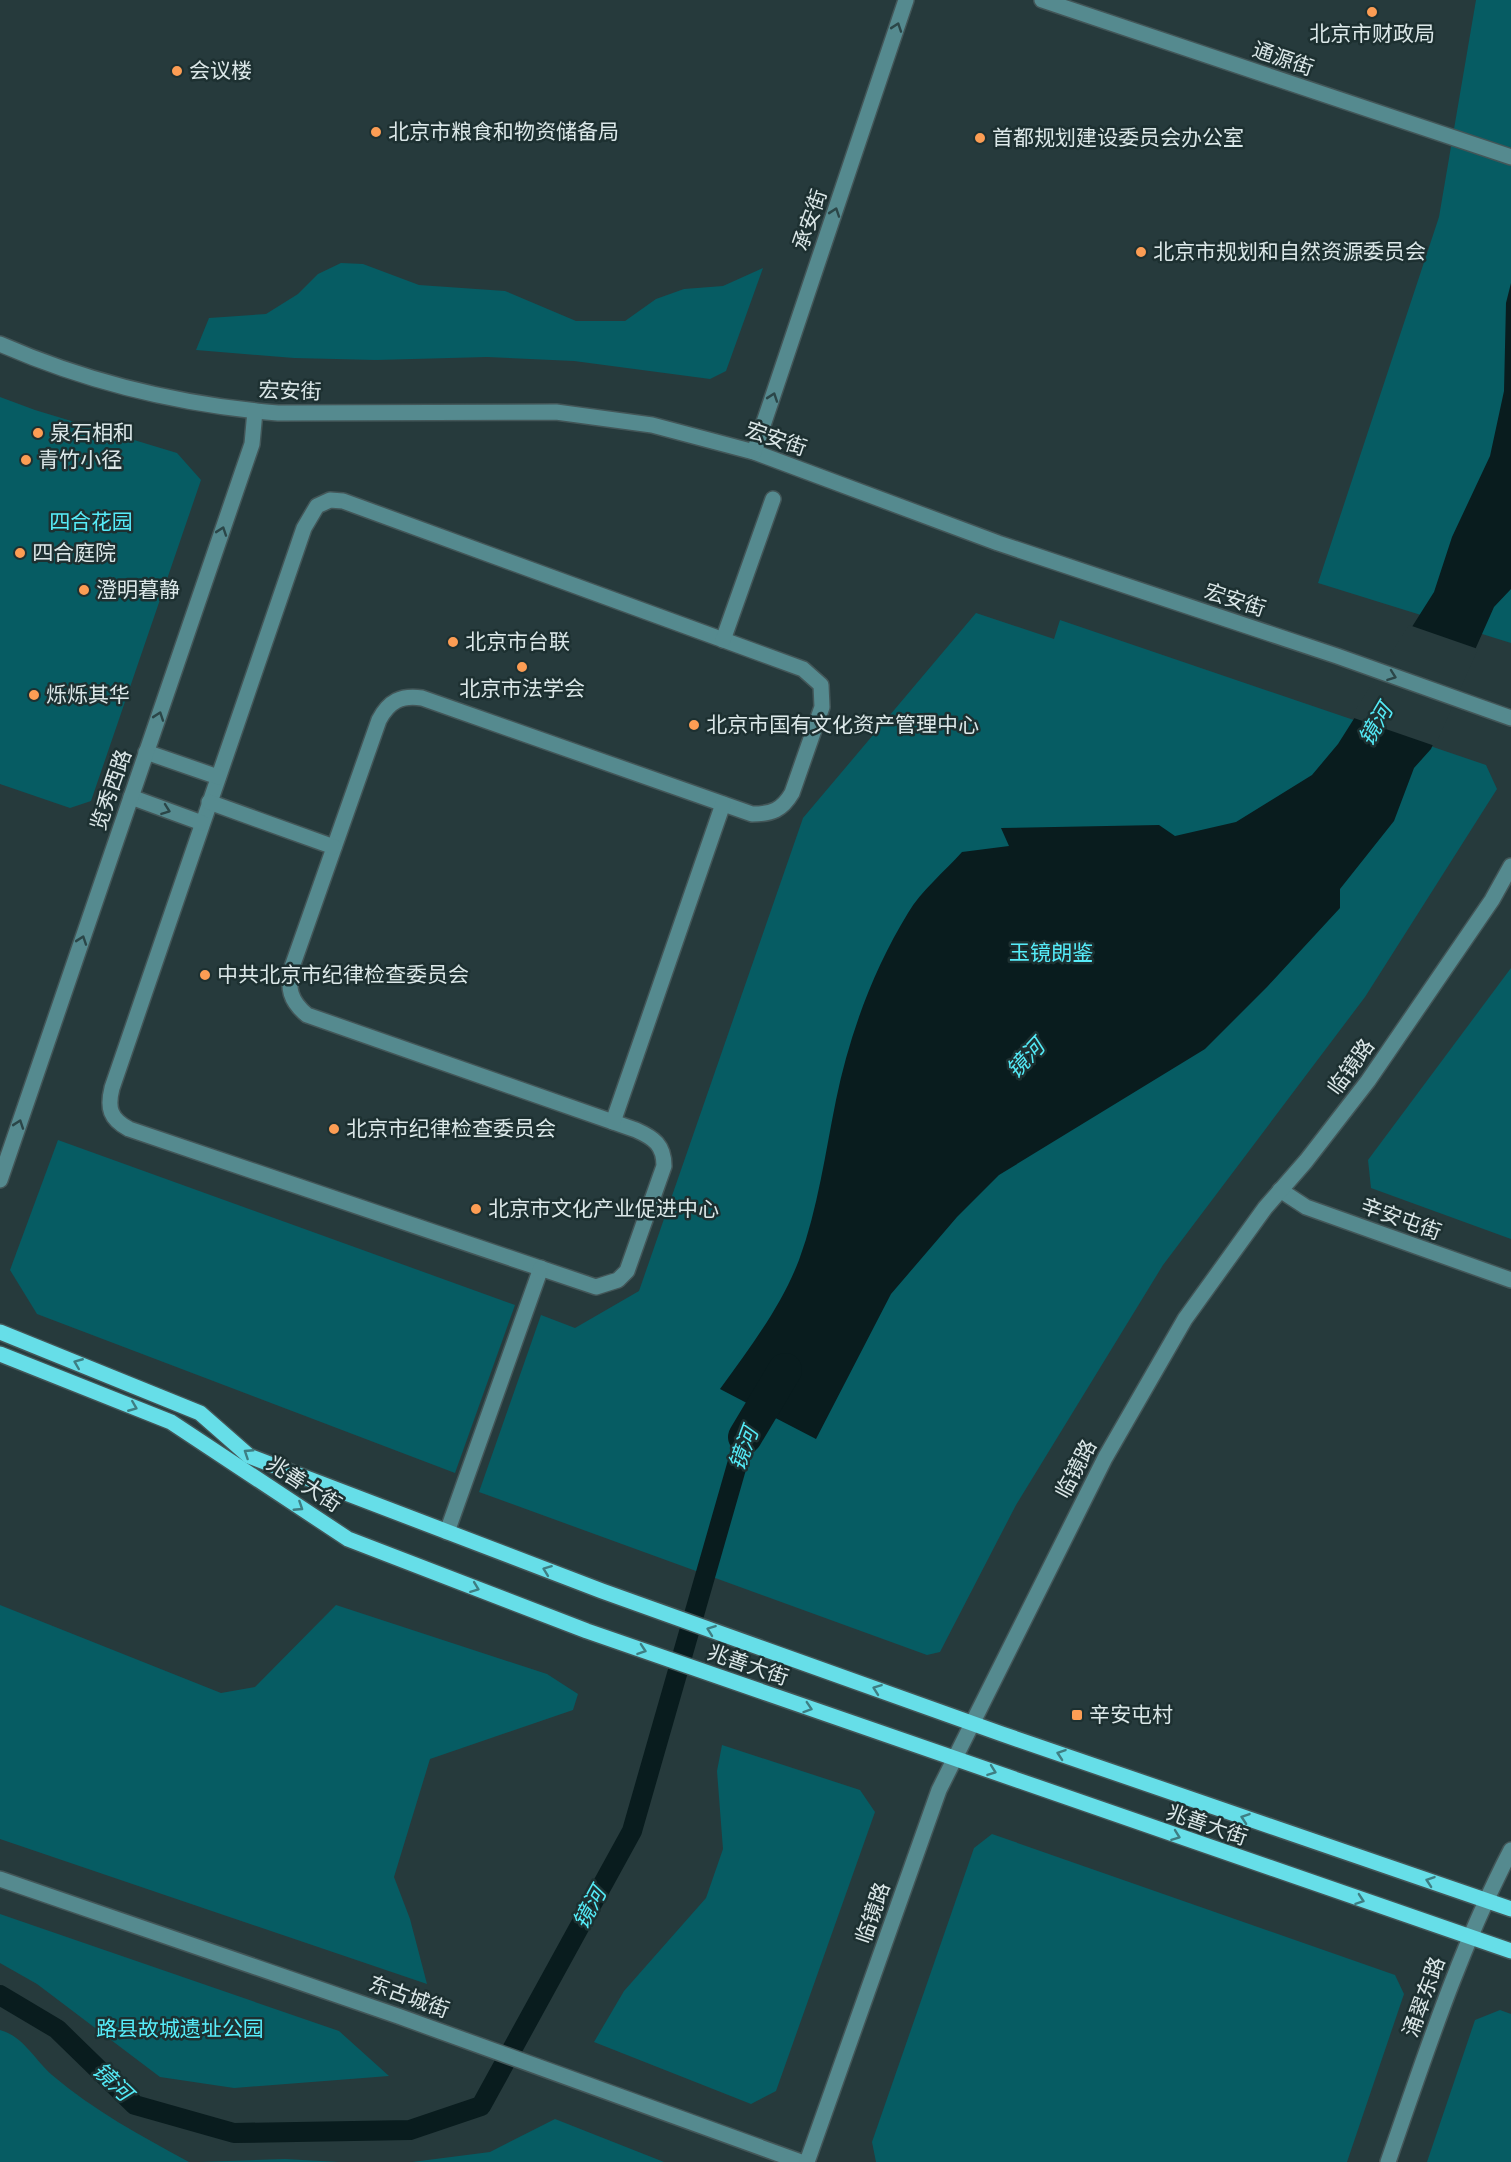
<svg xmlns="http://www.w3.org/2000/svg" width="1511" height="2162" viewBox="0 0 1511 2162" font-family="Karla,'Noto Sans SC',sans-serif">
	<style>
		.green { fill: #065c63 }
		.water { fill: #091c1e }
		.pier { fill: #263a3c }
		.lines { fill: none; stroke-linecap: round; stroke-linejoin: round }
		.canal { stroke: #091c1e; stroke-width: 20 }
		.river { stroke: #091c1e; stroke-width: 34 }
		.minor-casing { stroke: #435658; stroke-width: 18 }
		.major-casing { stroke: #435658; stroke-width: 18 }
		.minor { stroke: #558a8f; stroke-width: 15 }
		.major { stroke: #66dee8; stroke-width: 15 }
		.oneway { stroke: #2b4648 }
		.oneway2 { stroke: #3e7e83 }
		.poi-dot { fill: #fc9d54; stroke: #1d3031; stroke-width: 2 }
		.labels { text-anchor: middle; dominant-baseline: central; stroke-width: 5; stroke-linejoin: round; paint-order: stroke }
		.poi-label { font-size: 21px; fill: #dbe7e8; stroke: #1d3031; text-anchor: start }
		.street-label { font-size: 21px; fill: #dbe7e8; stroke: #1d3031 }
		.park-label { font-size: 21px; fill: #56ecf9; stroke: #1d3031 }
		.water-label { font-size: 22px; font-style: italic; fill: #54eaf6; stroke: #1d3031 }
	</style>
	<rect width="100%" height="100%" fill="#263a3c"/>
	<!-- green -->
	<g class="green">
		<polygon points="1476,0 1511,0 1511,643 1318,583 1439,217"/>
		<polygon points="341,263 363,264 419,285 505,291 576,321 625,321 656,299 684,289 723,286 763,268 726,371 710,379 574,361 487,357 376,360 294,358 196,350 209,318 266,314 298,294 318,274"/>
		<polygon points="0,397 35,410 177,453 201,480 91,801 70,808 0,784"/>
		<polygon points="976,613 1054,639 1060,620 1486,765 1497,789 1365,997 1163,1265 1016,1505 940,1652 927,1655 479,1492 541,1315 575,1328 639,1291 803,818"/>
		<polygon points="1511,968 1511,1239 1371,1188 1368,1160"/>
		<polygon points="58,1140 515,1305 455,1473 37,1314 10,1270"/>
		<polygon points="0,1605 221,1693 255,1687 336,1605 547,1674 578,1694 573,1710 430,1759 394,1877 410,1919 427,1984 0,1839"/>
		<polygon points="722,1745 860,1790 875,1812 776,2091 751,2104 594,2042 624,1991 706,1898 723,1849 717,1771"/>
		<polygon points="992,1834 1395,1975 1404,1994 1347,2162 876,2162 872,2142 974,1848"/>
		<polygon points="0,1914 339,2031 389,2076 234,2088 160,2077 37,1984 0,1963"/>
		<polygon points="1500,2010 1511,2014 1511,2162 1427,2162 1475,2020"/>
		<path d="M 0,2030 C 23,2036 34,2059 52,2075 C 93,2110 141,2136 189,2162 L 0,2162 Z"/>
		<polygon points="555,2119 664,2162 412,2162 490,2152"/>
		<polygon points="285,2159 339,2162 199,2162"/>
	</g>
	<!-- water -->
	<path class="water" d="M 1511,283 L 1511,589 L 1494,607 L 1431,749 L 1414,768 L 1394,821 L 1340,889 L 1340,908 L 1267,987 L 1205,1049 L 999,1175 L 957,1217 L 891,1294 L 816,1439 L 720,1389 C 749,1349 781,1307 799,1260 C 818,1208 825,1154 836,1100 C 849,1036 873,970 908,913 C 921,891 945,871 962,852 L 1009,846 L 1001,828 L 1159,825 L 1175,836 L 1236,822 L 1312,775 L 1338,744 L 1434,592 L 1452,537 L 1490,456 L 1504,391 L 1506,303 Z"/>
	<!-- pier -->
	<polygon class="pier" points="1409,625 1478,649 1435,746 1351,717"/>
	<g class="lines">
		<!-- canal -->
		<polyline class="canal" points="0,1995 57,2029 135,2105 234,2133 410,2130 481,2106 632,1831 745,1437"/>
		<!-- river -->
		<polyline class="river" points="745,1437 785,1370"/>
		<!-- minor casing -->
		<g class="minor-casing">
			<g id="minor">
				<polyline points="1042,0 1511,157"/>
				<path d="M 0,344 C 89,383 182,405 278,413 L 556,412 L 652,425 L 754,452 L 998,543 L 1337,656 L 1511,718"/>
				<polyline points="754,452 906,0"/>
				<path d="M 330,500 L 343,501 L 803,669 L 821,685 L 822,707 L 792,793 C 782,810 772,814 752,814 L 422,698 C 401,695 389,701 379,720 L 292,967 C 287,988 290,1001 307,1015 L 636,1130 C 654,1138 664,1145 664,1166 L 627,1271 L 618,1280 L 596,1287 L 129,1129 C 110,1119 107,1108 112,1088 L 304,528 L 317,506 Z"/>
				<polyline points="723,640 773,499"/>
				<polyline points="146,752 218,777"/>
				<polyline points="131,797 202,823"/>
				<polyline points="209,802 334,847"/>
				<polyline points="613,1122 723,804"/>
				<polyline points="0,1180 252,444 255,411"/>
				<polyline points="1280,1190 1306,1207 1511,1280"/>
				<polyline points="447,1532 541,1268"/>
				<polyline points="0,1879 398,2016 801,2162"/>
				<polyline points="807,2162 939,1790 1105,1458 1185,1319 1265,1208 1306,1161 1368,1081 1492,900 1511,866"/>
				<path d="M 1388,2162 C 1425,2056 1459,1950 1511,1850"/>
			</g>
		</g>
		<!-- major casing -->
		<g class="major-casing">
			<g id="major">
				<polyline points="0,1332 200,1413 249,1456 602,1591 1002,1734 1511,1909"/>
				<polyline points="0,1354 171,1422 348,1539 587,1631 1511,1951"/>
			</g>
		</g>
		<!-- minor -->
		<use href="#minor" class="minor"/>
		<!-- major -->
		<use href="#major" class="major"/>
	</g>
	<!-- one-way arrows -->
	<defs><path id="oneway-chevron" d="M-2-3.5L2.5 0L-2 3.5" fill="none" stroke-width="1.6" stroke-linecap="round" stroke-linejoin="round" transform="scale(1.5)"/></defs>
	<g class="oneway">
		<use href="#oneway-chevron" transform="translate(897 27) rotate(-71)"/>
		<use href="#oneway-chevron" transform="translate(835 212) rotate(-71)"/>
		<use href="#oneway-chevron" transform="translate(773 397) rotate(-71)"/>
		<use href="#oneway-chevron" transform="translate(222 531) rotate(-71)"/>
		<use href="#oneway-chevron" transform="translate(1392 676) rotate(20)"/>
		<use href="#oneway-chevron" transform="translate(159 716) rotate(-71)"/>
		<use href="#oneway-chevron" transform="translate(166 810) rotate(20)"/>
		<use href="#oneway-chevron" transform="translate(82 940) rotate(-71)"/>
		<use href="#oneway-chevron" transform="translate(19 1124) rotate(-71)"/>
	</g>
	<g class="oneway2">
		<use href="#oneway-chevron" transform="translate(78 1363) rotate(-158)"/>
		<use href="#oneway-chevron" transform="translate(133 1407) rotate(22)"/>
		<use href="#oneway-chevron" transform="translate(248 1453) rotate(-147)"/>
		<use href="#oneway-chevron" transform="translate(299 1507) rotate(33)"/>
		<use href="#oneway-chevron" transform="translate(547 1570) rotate(-159)"/>
		<use href="#oneway-chevron" transform="translate(475 1588) rotate(21)"/>
		<use href="#oneway-chevron" transform="translate(711 1630) rotate(-160)"/>
		<use href="#oneway-chevron" transform="translate(642 1650) rotate(19)"/>
		<use href="#oneway-chevron" transform="translate(877 1689) rotate(-160)"/>
		<use href="#oneway-chevron" transform="translate(808 1708) rotate(18)"/>
		<use href="#oneway-chevron" transform="translate(1061 1754) rotate(-161)"/>
		<use href="#oneway-chevron" transform="translate(992 1771) rotate(20)"/>
		<use href="#oneway-chevron" transform="translate(1245 1818) rotate(-161)"/>
		<use href="#oneway-chevron" transform="translate(1176 1836) rotate(20)"/>
		<use href="#oneway-chevron" transform="translate(1430 1881) rotate(-161)"/>
		<use href="#oneway-chevron" transform="translate(1360 1900) rotate(19)"/>
	</g>
	<!-- markers -->
	<g class="poi-dot">
		<circle cx="1372" cy="12" r="6"/>
		<circle cx="177" cy="71" r="6"/>
		<circle cx="376" cy="132" r="6"/>
		<circle cx="980" cy="138" r="6"/>
		<circle cx="1141" cy="252" r="6"/>
		<circle cx="38" cy="433" r="6"/>
		<circle cx="26" cy="460" r="6"/>
		<circle cx="20" cy="553" r="6"/>
		<circle cx="84" cy="590" r="6"/>
		<circle cx="453" cy="642" r="6"/>
		<circle cx="522" cy="667" r="6"/>
		<circle cx="34" cy="695" r="6"/>
		<circle cx="694" cy="725" r="6"/>
		<circle cx="205" cy="975" r="6"/>
		<circle cx="334" cy="1129" r="6"/>
		<circle cx="476" cy="1209" r="6"/>
		<rect x="1071" y="1709" width="12" height="12" rx="3"/>
	</g>
	<g class="labels">
		<!-- poi labels -->
		<g class="poi-label">
			<text x="1372" y="34" text-anchor="middle">北京市财政局</text>
			<text x="189" y="71">会议楼</text>
			<text x="388" y="132">北京市粮食和物资储备局</text>
			<text x="992" y="138">首都规划建设委员会办公室</text>
			<text x="1153" y="252">北京市规划和自然资源委员会</text>
			<text x="50" y="433">泉石相和</text>
			<text x="38" y="460">青竹小径</text>
			<text x="32" y="553">四合庭院</text>
			<text x="96" y="590">澄明暮静</text>
			<text x="465" y="642">北京市台联</text>
			<text x="522" y="689" text-anchor="middle">北京市法学会</text>
			<text x="46" y="695">烁烁其华</text>
			<text x="706" y="725">北京市国有文化资产管理中心</text>
			<text x="217" y="975">中共北京市纪律检查委员会</text>
			<text x="346" y="1129">北京市纪律检查委员会</text>
			<text x="488" y="1209">北京市文化产业促进中心</text>
			<text x="1089" y="1715">辛安屯村</text>
		</g>
		<!-- street labels -->
		<g class="street-label">
			<text transform="translate(1283 59) rotate(19)">通源街</text>
			<text transform="translate(810 220) rotate(-71)">承安街</text>
			<text transform="translate(290 391) rotate(2)">宏安街</text>
			<text transform="translate(776 439) rotate(19)">宏安街</text>
			<text transform="translate(1235 600) rotate(18)">宏安街</text>
			<text transform="translate(111 790) rotate(-71)">览秀西路</text>
			<text transform="translate(1351 1067) rotate(-54)">临镜路</text>
			<text transform="translate(1401 1219) rotate(20)">辛安屯街</text>
			<text transform="translate(1076 1469) rotate(-62)">临镜路</text>
			<text transform="translate(304 1484) rotate(33)">兆善大街</text>
			<text transform="translate(748 1665) rotate(19)">兆善大街</text>
			<text transform="translate(1207 1825) rotate(19)">兆善大街</text>
			<text transform="translate(873 1913) rotate(-71)">临镜路</text>
			<text transform="translate(409 1997) rotate(20)">东古城街</text>
			<text transform="translate(1424 1997) rotate(-70)">涌翠东路</text>
		</g>
		<!-- park labels -->
		<g class="park-label">
			<text x="91" y="522">四合花园</text>
			<text x="1051" y="953">玉镜朗鉴</text>
			<text x="180" y="2029">路县故城遗址公园</text>
		</g>
		<!-- water labels -->
		<g class="water-label">
			<text transform="translate(1376 725) rotate(-59)">镜河</text>
			<text transform="translate(1026 1059) rotate(-47)">镜河</text>
			<text transform="translate(744 1449) rotate(-69)">镜河</text>
			<text transform="translate(590 1908) rotate(-61)">镜河</text>
			<text transform="translate(112 2082) rotate(44)">镜河</text>
		</g>
	</g>
</svg>
